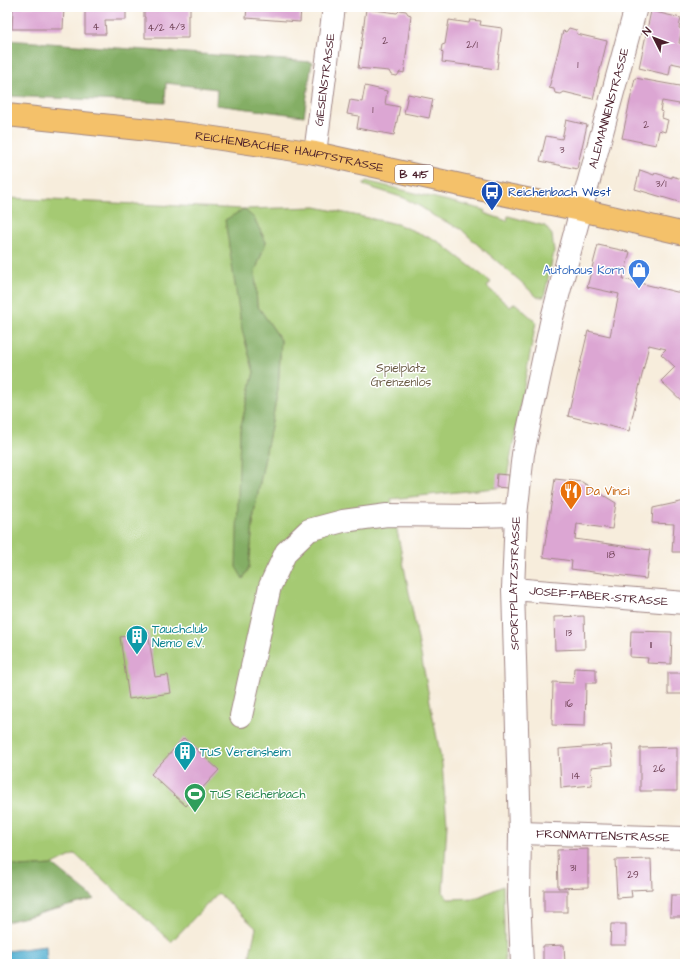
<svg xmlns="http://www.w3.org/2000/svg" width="692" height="971" viewBox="0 0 692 971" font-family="'Architects Daughter',sans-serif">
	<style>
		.green { fill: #a5ca73; stroke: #78744f; fill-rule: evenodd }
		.forest { fill: #84ae65; stroke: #676648 }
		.water { fill: #52b0d1; stroke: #4e687e }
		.building { fill: #dca6d3 }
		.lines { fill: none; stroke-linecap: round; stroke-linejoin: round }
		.minor-casing { stroke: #a08684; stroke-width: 24 }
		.major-casing { stroke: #a08684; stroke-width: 24 }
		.minor { stroke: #fff; stroke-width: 22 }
		.major { stroke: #f4c16b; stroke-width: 22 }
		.labels { text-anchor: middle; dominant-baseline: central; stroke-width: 3; stroke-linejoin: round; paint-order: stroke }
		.number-label { font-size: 10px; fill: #6e4155 }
		.shield { fill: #fff; stroke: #80626b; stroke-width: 1 }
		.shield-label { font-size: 11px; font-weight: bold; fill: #4a1f2b }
		.street-label { font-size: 12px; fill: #4a1f2b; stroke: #fff }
		.transit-label { font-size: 12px; fill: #164399; stroke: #fff; text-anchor: start }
		.shop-label { font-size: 12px; fill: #366cbe; stroke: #fff; text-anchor: end }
		.park-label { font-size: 12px; fill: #6a5b44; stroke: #fff }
		.food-label { font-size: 12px; fill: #c56008; stroke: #fff; text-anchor: start }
		.culture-label { font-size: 12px; fill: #0d838f; stroke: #fff; text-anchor: start }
		.leisure-label { font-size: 12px; fill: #27864d; stroke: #fff; text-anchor: start }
	</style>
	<rect width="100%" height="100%" fill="#fff"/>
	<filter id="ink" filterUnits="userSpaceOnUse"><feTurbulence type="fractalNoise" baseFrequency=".025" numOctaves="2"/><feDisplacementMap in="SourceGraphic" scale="8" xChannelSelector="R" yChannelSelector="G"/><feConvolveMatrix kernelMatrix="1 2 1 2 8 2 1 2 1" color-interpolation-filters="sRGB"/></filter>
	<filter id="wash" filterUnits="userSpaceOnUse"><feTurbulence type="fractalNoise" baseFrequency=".012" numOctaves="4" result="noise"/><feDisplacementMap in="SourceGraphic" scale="16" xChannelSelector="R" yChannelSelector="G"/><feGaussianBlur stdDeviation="0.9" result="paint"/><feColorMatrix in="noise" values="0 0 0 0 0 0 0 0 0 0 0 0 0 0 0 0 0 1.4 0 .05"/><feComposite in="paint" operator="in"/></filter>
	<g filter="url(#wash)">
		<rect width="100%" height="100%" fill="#f7eddc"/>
		<!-- green -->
		<g class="green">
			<polygon points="366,181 485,210 484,213 507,221 508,216 545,226 552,235 554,252 544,297 537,297 519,280 478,245 461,229 434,216 421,207 404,198 363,185"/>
			<path d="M 7,198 L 244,209 L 316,207 L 397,224 L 436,240 L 491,282 L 487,287 L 510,307 L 515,303 L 536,322 L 505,487 L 391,499 L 442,764 L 447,823 L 443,893 L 448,899 L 476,898 L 503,886 L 505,964 L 252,964 L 250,954 L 256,928 L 218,893 L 171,942 L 75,854 L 53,865 L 20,867 L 7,863 ZM 254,218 L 266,242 L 255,272 L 257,305 L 281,340 L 278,390 L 254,513 L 249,568 L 243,579 L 240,430 L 254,372 L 242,330 Z"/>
		</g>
		<!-- forest -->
		<g class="forest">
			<polygon points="7,40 312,62 304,116 216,105 217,89 166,83 165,103 7,96"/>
			<polygon points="244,209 254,218 266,242 255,272 257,305 281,340 278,390 254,513 249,568 243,579 236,567 240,430 254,372 242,330 225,220"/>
			<polygon points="7,863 20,867 53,865 95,899 7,922"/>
			<polygon points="217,958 224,964 190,964"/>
		</g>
		<!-- water -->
		<polygon class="water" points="46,946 47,964 7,964 7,951"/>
		<g id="blocks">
			<!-- building -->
			<g class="building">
				<polygon points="8,7 64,7 63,29 12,29 13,9 8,9"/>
				<polygon points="83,7 129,7 129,8 126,8 126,20 105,20 106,34 85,34 85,10 83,9"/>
				<polygon points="144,7 190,7 190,16 188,16 188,38 145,38 145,17 144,17"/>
				<polygon points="247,7 301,7 300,22 246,18"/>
				<polygon points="366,9 397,13 400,10 406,11 408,14 411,15 404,73 400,72 397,76 391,75 389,71 358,68"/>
				<polygon points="651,11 681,18 679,28 682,29 679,43 685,45 685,66 671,63 669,75 639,68"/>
				<polygon points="449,20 469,23 470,20 481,21 480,25 502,28 497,69 442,62 443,53 441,51 442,45 445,44"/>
				<polygon points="569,28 576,30 577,34 607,41 593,99 564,92 561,94 555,93 554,89 549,88 563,31 566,32"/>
				<polygon points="635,78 685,87 685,105 662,101 660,111 663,112 662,118 668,120 665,132 659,130 656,145 622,138"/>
				<polygon points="365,86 387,91 385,104 400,107 394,135 357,128 359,116 347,114 350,100 362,102"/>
				<polygon points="408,94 433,99 429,118 404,113"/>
				<polygon points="566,120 587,125 577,169 540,161 546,136 562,139"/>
				<polygon points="640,170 654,175 655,173 672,178 672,176 685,180 685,193 682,203 635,189"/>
				<polygon points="598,245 630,252 623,279 685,294 685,404 661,381 675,367 661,354 666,349 649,345 629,431 568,416 588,331 610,336 619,294 587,287"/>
				<polygon points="497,474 509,475 508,488 496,487"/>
				<polygon points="555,479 582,482 616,503 612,529 577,524 575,539 650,550 646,579 571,569 572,561 543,557"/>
				<polygon points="685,501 685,552 672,552 674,524 652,523 653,508"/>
				<polygon points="584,616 585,649 555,650 554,617"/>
				<polygon points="631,631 672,632 671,664 647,663 648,658 630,657"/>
				<polygon points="148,632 155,677 168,675 171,693 129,699 120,637"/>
				<polygon points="574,668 596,669 596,683 586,683 585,726 552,725 553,682 573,683"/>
				<rect x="668" y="673" width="17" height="21"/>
				<polygon points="184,738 219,770 186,806 151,774"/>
				<polygon points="611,745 613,765 591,767 592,785 561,788 559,749"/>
				<polygon points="677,747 677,791 640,791 640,748"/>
				<polygon points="588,849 588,887 558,888 557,850"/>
				<polygon points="651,859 652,889 631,890 632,897 617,898 615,860"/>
				<rect x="544" y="890" width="23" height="22"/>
				<polygon points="671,895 685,895 685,917 670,917"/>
				<polygon points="611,924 626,924 626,945 610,945"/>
				<polygon points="682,943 685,943 685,962 682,963"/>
				<polygon points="564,945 565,964 543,964 543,946"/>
			</g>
		</g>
	</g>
	<g filter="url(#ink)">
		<use href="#blocks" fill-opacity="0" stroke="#a08684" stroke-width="1"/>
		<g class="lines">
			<!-- minor casing -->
			<g class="minor-casing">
				<g id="minor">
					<path id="s1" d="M 315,153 L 334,7"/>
					<path id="s2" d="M 513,589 L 685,603"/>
					<polyline points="241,716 270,586 286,552 309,530 343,521 387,515 476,516 516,515"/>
					<path id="s3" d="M 520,833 L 685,838"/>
					<path id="s4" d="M 522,964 L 519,898 L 520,833 L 513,589 L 516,515 L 523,454 L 552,318 L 581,210 L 636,7"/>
				</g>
			</g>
			<!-- major casing -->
			<g class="major-casing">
				<g id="major">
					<path id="s5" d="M 7,115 L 187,134 L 315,153 L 497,193 L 581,210 L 685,234"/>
				</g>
			</g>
			<!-- minor -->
			<use href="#minor" class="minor"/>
			<!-- major -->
			<use href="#major" class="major"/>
		</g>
	</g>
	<!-- icons -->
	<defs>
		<g id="bus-pin" transform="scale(1.15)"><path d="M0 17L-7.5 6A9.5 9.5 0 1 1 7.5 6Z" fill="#1a4fb4" stroke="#fff"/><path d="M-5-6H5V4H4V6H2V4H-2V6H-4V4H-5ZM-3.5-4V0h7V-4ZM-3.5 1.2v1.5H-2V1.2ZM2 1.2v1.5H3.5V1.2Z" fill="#fff"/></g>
		<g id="shop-pin" transform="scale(1.15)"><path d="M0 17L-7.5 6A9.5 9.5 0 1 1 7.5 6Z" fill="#3f7fe0" stroke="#fff"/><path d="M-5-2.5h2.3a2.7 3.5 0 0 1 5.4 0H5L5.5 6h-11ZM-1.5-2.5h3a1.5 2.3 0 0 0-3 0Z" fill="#fff"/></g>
		<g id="restaurant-pin" transform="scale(1.15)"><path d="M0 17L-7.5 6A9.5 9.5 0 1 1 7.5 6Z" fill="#e8710a" stroke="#fff"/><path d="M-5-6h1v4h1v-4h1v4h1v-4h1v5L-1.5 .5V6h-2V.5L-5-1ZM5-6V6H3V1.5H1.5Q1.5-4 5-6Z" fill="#fff"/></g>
		<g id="building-pin" transform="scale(1.15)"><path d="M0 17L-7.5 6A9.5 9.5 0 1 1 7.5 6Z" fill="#0f9aa8" stroke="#fff"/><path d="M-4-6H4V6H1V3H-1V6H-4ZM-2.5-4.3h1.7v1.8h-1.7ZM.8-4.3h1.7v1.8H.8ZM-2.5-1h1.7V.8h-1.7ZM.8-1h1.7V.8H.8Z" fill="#fff"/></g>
		<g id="stadium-pin" transform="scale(1.15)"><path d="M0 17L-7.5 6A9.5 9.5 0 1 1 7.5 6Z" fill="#2e9e5b" stroke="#fff"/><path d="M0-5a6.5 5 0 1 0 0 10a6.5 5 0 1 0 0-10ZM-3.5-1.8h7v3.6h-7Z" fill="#fff"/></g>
	</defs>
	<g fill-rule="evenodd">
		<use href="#bus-pin" x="492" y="192"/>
		<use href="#shop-pin" x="639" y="270"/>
		<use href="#restaurant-pin" x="571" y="491"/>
		<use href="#building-pin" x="137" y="636"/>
		<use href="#building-pin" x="185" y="752"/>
		<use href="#stadium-pin" x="195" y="794"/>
	</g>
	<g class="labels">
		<!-- number labels -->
		<g class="number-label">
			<text x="96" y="27">4</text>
			<text x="177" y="27">4/3</text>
			<text x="156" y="28">4/2</text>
			<text x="385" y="41">2</text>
			<text x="472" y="45">2/1</text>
			<text x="578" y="65">1</text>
			<text x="373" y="110">1</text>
			<text x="646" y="125">2</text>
			<text x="562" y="150">3</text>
			<text x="661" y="184">3/1</text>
			<text x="611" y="555">18</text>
			<text x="569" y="633">13</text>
			<text x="651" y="645">11</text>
			<text x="569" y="704">16</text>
			<text x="659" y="769">26</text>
			<text x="576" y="776">14</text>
			<text x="573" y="868">31</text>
			<text x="633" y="875">29</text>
		</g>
		<!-- shield labels -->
		<rect class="shield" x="395" y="165" width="38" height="18" rx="3"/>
		<g class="shield-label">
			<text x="414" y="174">B 415</text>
		</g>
		<!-- street labels -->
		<g class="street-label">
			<text stroke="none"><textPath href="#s1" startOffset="74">GIESENSTRASSE</textPath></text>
			<text stroke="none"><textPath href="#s4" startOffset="867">ALEMANNENSTRASSE</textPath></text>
			<text stroke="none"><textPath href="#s5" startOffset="285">REICHENBACHER HAUPTSTRASSE</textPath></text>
			<text stroke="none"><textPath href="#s4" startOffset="381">SPORTPLATZSTRASSE</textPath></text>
			<text stroke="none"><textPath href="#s2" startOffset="86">JOSEF-FABER-STRASSE</textPath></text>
			<text stroke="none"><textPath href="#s3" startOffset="83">FRONMATTENSTRASSE</textPath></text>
		</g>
		<!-- transit labels -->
		<g class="transit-label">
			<text x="508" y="192">Reichenbach West</text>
		</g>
		<!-- shop labels -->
		<g class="shop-label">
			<text x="624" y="270">Autohaus Korn</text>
		</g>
		<!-- park labels -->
		<g class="park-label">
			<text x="401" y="368">Spielplatz<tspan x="401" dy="14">Grenzenlos</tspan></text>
		</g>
		<!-- food labels -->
		<g class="food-label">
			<text x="586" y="491">Da Vinci</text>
		</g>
		<!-- culture labels -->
		<g class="culture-label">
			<text x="152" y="629">Tauchclub<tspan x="152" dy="14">Nemo e.V.</tspan></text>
			<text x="200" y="752">TuS Vereinsheim</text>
		</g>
		<!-- leisure labels -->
		<g class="leisure-label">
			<text x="210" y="794">TuS Reichenbach</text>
		</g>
	</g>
	<!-- margin -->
	<rect width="692" height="971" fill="none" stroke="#fff" stroke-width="24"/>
	<!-- north arrow -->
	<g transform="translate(654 38) rotate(312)" stroke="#ffffff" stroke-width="3" paint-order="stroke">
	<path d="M0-3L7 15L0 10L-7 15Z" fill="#4a1f2b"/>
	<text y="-6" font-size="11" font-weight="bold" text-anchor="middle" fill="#4a1f2b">N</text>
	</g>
</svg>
